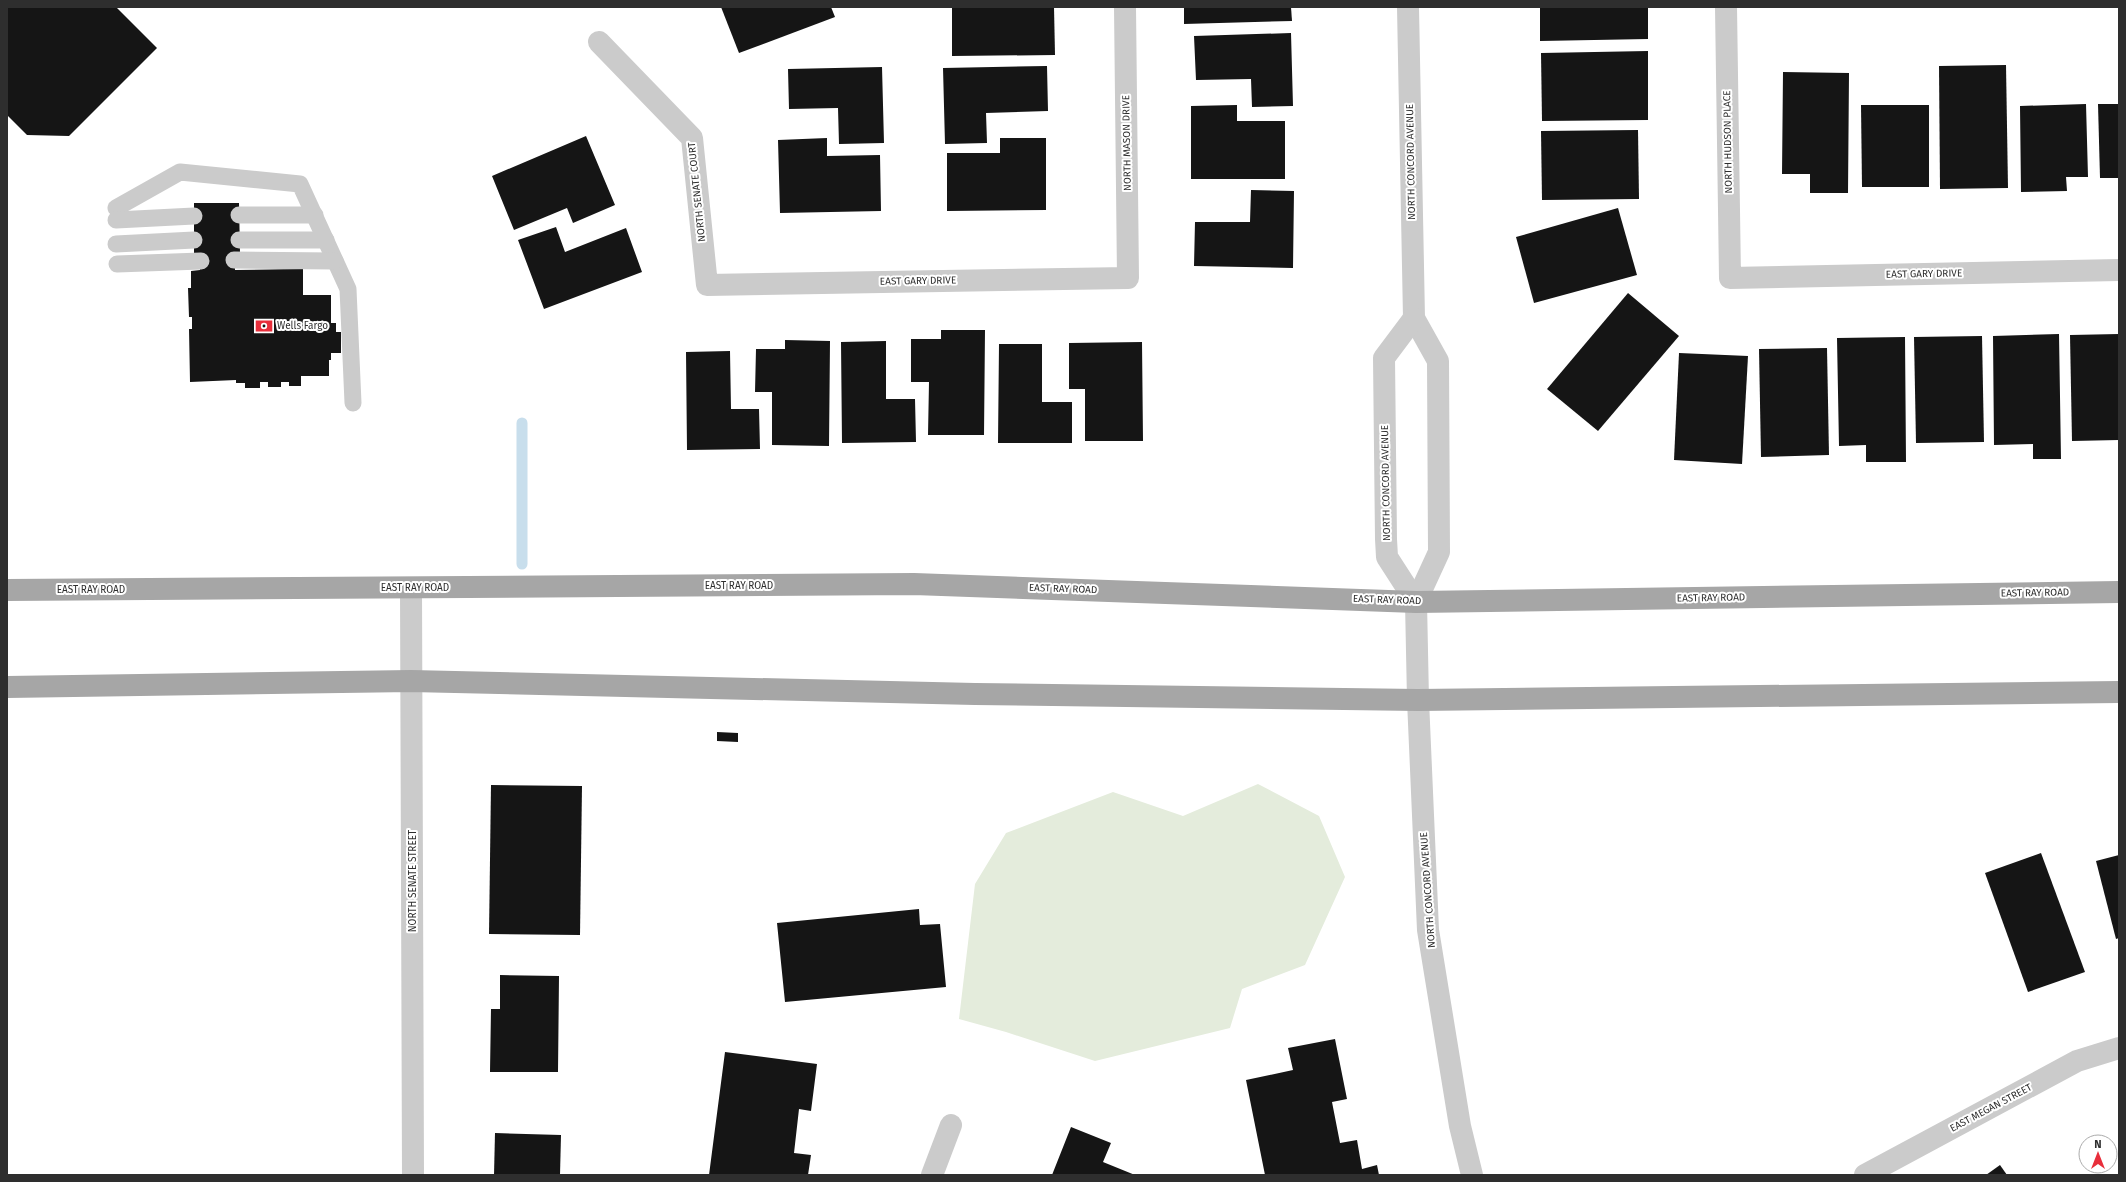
<svg xmlns="http://www.w3.org/2000/svg" width="2126" height="1182" viewBox="0 0 2126 1182" font-family="'Fira Sans',sans-serif">
	<style>
		.green { fill: #e4ecdc }
		.lines { fill: none; stroke-linecap: round; stroke-linejoin: round }
		.stream { stroke: #c8deec; stroke-width: 11 }
		.building { fill: #151515 }
		.service { stroke: #cbcbcb; stroke-width: 17 }
		.minor { stroke: #cbcbcb; stroke-width: 22 }
		.primary { stroke: #a6a6a6; stroke-width: 22 }
		.labels { text-anchor: middle; dominant-baseline: central; stroke-width: 4; stroke-linejoin: round; paint-order: stroke }
		.street-label { font-size: 10px; fill: #2e2e2e; stroke: #fff }
		.poi-label { font-size: 10px; fill: #2e2e2e; stroke: #fff; text-anchor: start }
	</style>
	<rect width="100%" height="100%" fill="#fff"/>
	<!-- green -->
	<polygon class="green" points="1258,784 1319,816 1345,877 1305,965 1242,989 1230,1028 1095,1061 1006,1032 959,1019 975,884 1006,833 1113,792 1183,816"/>
	<g class="lines">
		<!-- stream -->
		<polyline class="stream" points="522,423 522,564"/>
	</g>
	<!-- building -->
	<g class="building">
		<polygon points="7,7 116,7 157,48 69,136 27,135 7,115"/>
		<polygon points="721,7 831,7 835,17 739,53"/>
		<polygon points="952,7 1054,7 1055,55 952,56"/>
		<polygon points="1184,7 1291,7 1292,21 1184,24"/>
		<polygon points="1540,7 1648,7 1648,39 1540,41"/>
		<polygon points="1291,33 1293,106 1252,107 1251,79 1196,80 1194,36"/>
		<polygon points="1648,51 1648,120 1542,121 1541,53"/>
		<polygon points="2006,65 2008,188 1940,189 1939,66"/>
		<polygon points="1047,66 1048,111 986,113 987,143 945,144 943,68"/>
		<polygon points="882,67 884,143 839,144 838,108 789,109 788,69"/>
		<polygon points="1783,72 1849,73 1848,193 1810,193 1810,174 1782,174"/>
		<polygon points="2086,104 2088,177 2066,177 2067,191 2021,192 2020,106"/>
		<polygon points="2098,104 2119,104 2119,178 2100,178"/>
		<polygon points="1237,105 1237,121 1285,121 1285,179 1191,179 1191,106"/>
		<polygon points="1861,105 1929,105 1929,187 1862,187"/>
		<polygon points="1638,130 1639,199 1542,200 1541,131"/>
		<polygon points="586,136 615,205 573,223 567,208 514,230 492,176"/>
		<polygon points="827,138 827,156 880,155 881,211 780,213 778,140"/>
		<polygon points="1000,138 1046,138 1046,210 947,211 947,153 1000,153"/>
		<polygon points="1251,190 1294,191 1293,268 1194,266 1195,222 1250,222"/>
		<polygon points="194,203 239,203 240,253 234,253 235,270 303,269 303,295 331,295 331,323 336,323 336,332 341,332 341,353 331,353 331,360 329,360 329,376 301,376 301,386 289,386 289,382 281,382 281,387 268,387 268,382 260,382 260,388 245,388 245,383 236,383 236,380 190,382 189,329 192,329 192,317 189,317 188,288 191,288 191,271 200,270 200,253 194,253"/>
		<polygon points="1618,208 1637,275 1534,303 1516,237"/>
		<polygon points="556,227 565,252 626,228 642,272 544,309 518,240"/>
		<polygon points="1628,293 1679,336 1598,431 1547,389"/>
		<polygon points="941,330 985,330 984,435 928,435 929,382 911,382 911,339 941,339"/>
		<polygon points="2059,334 2061,459 2033,459 2033,444 1994,445 1993,336"/>
		<polygon points="2119,334 2119,440 2072,441 2070,335"/>
		<polygon points="1982,336 1984,442 1916,443 1914,337"/>
		<polygon points="1905,337 1906,462 1866,462 1866,445 1839,446 1837,338"/>
		<polygon points="785,340 830,341 829,446 772,445 772,392 755,392 756,349 785,349"/>
		<polygon points="886,341 886,399 915,399 916,442 842,443 841,342"/>
		<polygon points="1142,342 1143,441 1085,441 1085,389 1069,389 1069,343"/>
		<polygon points="999,344 1042,344 1042,402 1072,402 1072,443 998,443"/>
		<polygon points="1827,348 1829,455 1761,457 1759,349"/>
		<polygon points="730,351 731,409 759,409 760,449 687,450 686,352"/>
		<polygon points="1679,353 1748,356 1742,464 1674,460"/>
		<polygon points="717,732 738,733 738,742 717,741"/>
		<polygon points="491,785 582,786 580,935 489,934"/>
		<polygon points="2041,853 2085,972 2028,992 1985,873"/>
		<polygon points="2119,855 2119,938 2116,939 2096,861"/>
		<polygon points="919,909 920,925 940,924 946,987 785,1002 777,923"/>
		<polygon points="500,975 559,976 558,1072 490,1072 491,1009 500,1009"/>
		<polygon points="1335,1039 1347,1099 1332,1102 1340,1143 1357,1140 1362,1169 1377,1165 1379,1175 1265,1175 1246,1080 1293,1070 1288,1048"/>
		<polygon points="725,1052 817,1064 811,1111 799,1109 794,1153 811,1155 808,1175 709,1175"/>
		<polygon points="1071,1127 1111,1143 1103,1162 1135,1175 1052,1175"/>
		<polygon points="495,1133 561,1135 560,1175 494,1175"/>
		<polygon points="2000,1165 2007,1175 1986,1175"/>
	</g>
	<g class="lines">
		<!-- service -->
		<g class="service">
			<polyline points="116,208 180,172 300,184 348,289 353,403"/>
			<polyline points="239,215 315,215"/>
			<polyline points="116,220 194,216"/>
			<polyline points="239,240 326,240"/>
			<polyline points="116,244 194,240"/>
			<polyline points="234,260 335,261"/>
			<polyline points="117,264 201,261"/>
		</g>
		<!-- minor -->
		<g class="minor">
			<polyline points="1408,7 1414,318 1438,361 1439,552 1416,602 1418,700 1428,930 1460,1126 1472,1175"/>
			<polyline points="1726,7 1730,278 2119,270"/>
			<polyline points="599,42 692,138 707,285 1128,278 1125,7"/>
			<polyline points="1414,318 1384,358 1386,539 1387,557 1416,602"/>
			<polyline points="411,588 413,1175"/>
			<polyline points="932,1175 951,1125"/>
			<polyline points="1865,1175 2077,1061 2119,1048"/>
		</g>
		<!-- primary -->
		<g class="primary">
			<polyline points="7,590 914,584 1416,602 2119,592"/>
			<polyline points="7,687 411,681 975,694 1418,700 2119,692"/>
		</g>
	</g>
	<!-- icons -->
	<defs>
		<g id="bank-bare" transform="scale(1.38)"><path d="M-6-4H6V4H-6ZM0-2.3a2.3 2.3 0 1 0 0 4.6a2.3 2.3 0 1 0 0-4.6Z" fill="#e82e3b" stroke="#fff" stroke-width="2.5" paint-order="stroke"/></g>
	</defs>
	<g fill-rule="evenodd">
		<use href="#bank-bare" x="264" y="326"/>
	</g>
	<g class="labels">
		<!-- street labels -->
		<g class="street-label">
			<text transform="translate(1728 142) rotate(-91)">NORTH HUDSON PLACE</text>
			<text transform="translate(1127 143) rotate(-91)">NORTH MASON DRIVE</text>
			<text transform="translate(1411 162) rotate(-91)">NORTH CONCORD AVENUE</text>
			<text transform="translate(697 192) rotate(-96)">NORTH SENATE COURT</text>
			<text transform="translate(1924 274) rotate(-1)">EAST GARY DRIVE</text>
			<text transform="translate(918 281) rotate(-1)">EAST GARY DRIVE</text>
			<text transform="translate(1386 483) rotate(-91)">NORTH CONCORD AVENUE</text>
			<text x="739" y="586">EAST RAY ROAD</text>
			<text x="415" y="588">EAST RAY ROAD</text>
			<text transform="translate(1063 589) rotate(2)">EAST RAY ROAD</text>
			<text x="91" y="590">EAST RAY ROAD</text>
			<text transform="translate(2035 593) rotate(-1)">EAST RAY ROAD</text>
			<text transform="translate(1711 598) rotate(-1)">EAST RAY ROAD</text>
			<text transform="translate(1387 600) rotate(2)">EAST RAY ROAD</text>
			<text transform="translate(413 881) rotate(-90)">NORTH SENATE STREET</text>
			<text transform="translate(1428 890) rotate(-94)">NORTH CONCORD AVENUE</text>
			<text transform="translate(1991 1108) rotate(-28)">EAST MEGAN STREET</text>
		</g>
		<!-- poi labels -->
		<g class="poi-label">
			<text x="277" y="326">Wells Fargo</text>
		</g>
	</g>
	<!-- border -->
	<rect width="2126" height="1182" fill="none" stroke="#2e2e2e" stroke-width="16"/>
	<!-- north arrow -->
	<g transform="translate(2098 1154)"><circle r="19" fill="#ffffff" stroke="#ababab"/>
	<path d="M0-3L7 15L0 10L-7 15Z" fill="#e82e3b"/>
	<text y="-6" font-size="11" font-weight="bold" text-anchor="middle" fill="#2e2e2e">N</text>
	</g>
</svg>
